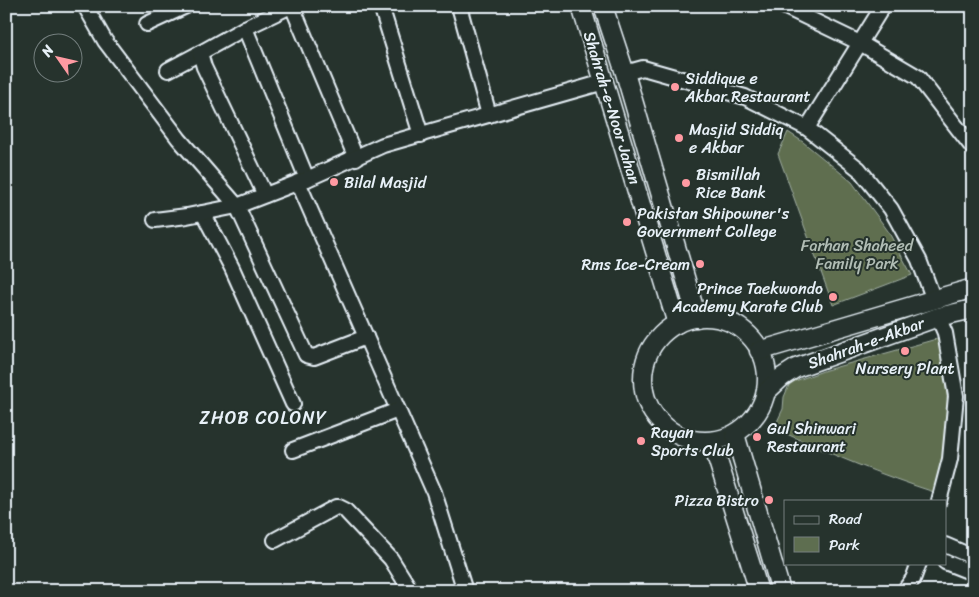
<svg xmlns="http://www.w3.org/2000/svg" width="979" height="597" viewBox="0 0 979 597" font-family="Sriracha,sans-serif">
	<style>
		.green { fill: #5e6e50; stroke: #a3b0a4 }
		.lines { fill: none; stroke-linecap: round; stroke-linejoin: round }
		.minor-casing { stroke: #e8f1f8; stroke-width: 18 }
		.major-casing { stroke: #e8f1f8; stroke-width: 21 }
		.minor { stroke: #26332d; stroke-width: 14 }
		.major { stroke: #26332d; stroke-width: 18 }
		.poi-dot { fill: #ff9aa2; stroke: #26332d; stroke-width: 2 }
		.labels { text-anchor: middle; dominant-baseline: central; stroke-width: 4; stroke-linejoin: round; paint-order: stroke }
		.poi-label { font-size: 16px; fill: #e8f1f8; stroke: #26332d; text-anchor: start }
		.street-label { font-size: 16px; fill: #e8f1f8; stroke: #26332d }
		.park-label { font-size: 16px; fill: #b1bdb5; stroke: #26332d }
		.neighbourhood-label { font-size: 18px; letter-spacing: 1px; fill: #e8f1f8; stroke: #26332d }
	</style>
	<rect width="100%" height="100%" fill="#26332d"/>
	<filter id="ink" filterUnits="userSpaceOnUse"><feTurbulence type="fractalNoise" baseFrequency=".02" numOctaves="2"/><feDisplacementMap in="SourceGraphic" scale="10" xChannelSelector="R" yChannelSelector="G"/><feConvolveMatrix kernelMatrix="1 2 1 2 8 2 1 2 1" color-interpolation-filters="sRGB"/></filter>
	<g filter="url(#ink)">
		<!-- green -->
		<g class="green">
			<polygon points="788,132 803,142 852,182 888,231 912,275 833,305 778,154"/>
			<path d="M 940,338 L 949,411 L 947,435 L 937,493 C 881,475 827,453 774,428 L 783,409 L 784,397 L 789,385 L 795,381 L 826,370 Z"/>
		</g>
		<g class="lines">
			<!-- minor casing -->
			<g class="minor-casing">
				<g id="minor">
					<polyline points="85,6 105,41 179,139 237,206 306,355 314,357 366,337"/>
					<polyline points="292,6 356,158"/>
					<polyline points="381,6 421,135"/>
					<polyline points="459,6 489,115"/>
					<polyline points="783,6 860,43 918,77 973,148"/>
					<polyline points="147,24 186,6"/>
					<polyline points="245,28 307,179"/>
					<polyline points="168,70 200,53"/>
					<polyline points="625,73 643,68 745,97 807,128 859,169 891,209 919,260 934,300"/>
					<polyline points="807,128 883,6"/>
					<polyline points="298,182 434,492 465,591"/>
					<polyline points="265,195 204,67 200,53 245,28 291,6"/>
					<polyline points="203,213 232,268 293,404"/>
					<polyline points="155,220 187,216 237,206 307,179 383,145 604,82"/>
					<polyline points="938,317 945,333 956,396 950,459 939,501"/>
					<polyline points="293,450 398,410"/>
					<polyline points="275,540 336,507 339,507 345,510 391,559 411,591"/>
					<polyline points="945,545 973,557"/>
					<polyline points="945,562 973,573"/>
					<polyline points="904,591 913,579 919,563"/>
				</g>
			</g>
			<!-- major casing -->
			<g class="major-casing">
				<g id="major">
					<polyline points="581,6 677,324"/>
					<polyline points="603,6 625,73 697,318"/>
					<circle cx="705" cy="379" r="62"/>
					<polyline points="759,351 973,288"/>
					<polyline points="766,392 782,377 796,368 938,317 973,309"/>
					<polyline points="735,434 781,591"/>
					<polyline points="712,442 759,591"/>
				</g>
			</g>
			<!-- minor -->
			<use href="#minor" class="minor"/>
			<!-- major -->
			<use href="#major" class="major"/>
		</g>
	</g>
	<!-- markers -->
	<g class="poi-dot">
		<circle cx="675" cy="87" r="5"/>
		<circle cx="679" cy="138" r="5"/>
		<circle cx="334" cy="182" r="5"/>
		<circle cx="686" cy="183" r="5"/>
		<circle cx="627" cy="222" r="5"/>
		<circle cx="700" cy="264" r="5"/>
		<circle cx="833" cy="297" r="5"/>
		<circle cx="905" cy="351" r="5"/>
		<circle cx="757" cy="437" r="5"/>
		<circle cx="641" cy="441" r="5"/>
		<circle cx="769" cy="500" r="5"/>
	</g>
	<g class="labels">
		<!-- poi labels -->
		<g class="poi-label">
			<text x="685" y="78">Siddique e<tspan x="685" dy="18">Akbar Restaurant</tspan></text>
			<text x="689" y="129">Masjid Siddiq<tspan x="689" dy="18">e Akbar</tspan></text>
			<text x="696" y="174">Bismillah<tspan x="696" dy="18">Rice Bank</tspan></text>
			<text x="344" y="182">Bilal Masjid</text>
			<text x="637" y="213">Pakistan Shipowner's<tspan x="637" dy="18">Government College</tspan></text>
			<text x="690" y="264" text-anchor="end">Rms Ice-Cream</text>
			<text x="823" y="288" text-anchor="end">Prince Taekwondo<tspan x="823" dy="18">Academy Karate Club</tspan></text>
			<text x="905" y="368" text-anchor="middle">Nursery Plant</text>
			<text x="767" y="428">Gul Shinwari<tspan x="767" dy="18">Restaurant</tspan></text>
			<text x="651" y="432">Rayan<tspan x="651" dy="18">Sports Club</tspan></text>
			<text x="759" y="500" text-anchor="end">Pizza Bistro</text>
		</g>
		<!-- street labels -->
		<g class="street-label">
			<text transform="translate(612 108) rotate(73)">Shahrah-e-Noor Jahan</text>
			<text transform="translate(866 343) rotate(-20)">Shahrah-e-Akbar</text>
		</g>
		<!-- park labels -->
		<g class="park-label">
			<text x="857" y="245">Farhan Shaheed<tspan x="857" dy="18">Family Park</tspan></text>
		</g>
		<!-- neighbourhood labels -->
		<g class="neighbourhood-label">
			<text x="263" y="418">ZHOB COLONY</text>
		</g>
	</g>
	<!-- margin -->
	<rect width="979" height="597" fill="none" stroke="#26332d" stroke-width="25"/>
	<rect x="12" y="12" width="954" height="572" fill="none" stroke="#e8f1f8" stroke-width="2" filter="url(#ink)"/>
	<!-- legend -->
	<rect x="784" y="500" width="162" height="65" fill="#26332d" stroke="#747f7e"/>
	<rect x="794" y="516" width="25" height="8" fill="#26332d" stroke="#747f7e"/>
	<text x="829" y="524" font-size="15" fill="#e8f1f8">Road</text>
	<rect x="794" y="537" width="25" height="15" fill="#5e6e50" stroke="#747f7e"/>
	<text x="829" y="550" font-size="15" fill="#e8f1f8">Park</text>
	<!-- north arrow -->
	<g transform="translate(58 58) rotate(304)"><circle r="24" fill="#26332d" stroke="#747f7e"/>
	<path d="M0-4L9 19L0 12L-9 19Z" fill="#ff9aa2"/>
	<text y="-8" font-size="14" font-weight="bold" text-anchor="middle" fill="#e8f1f8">N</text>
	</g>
</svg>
